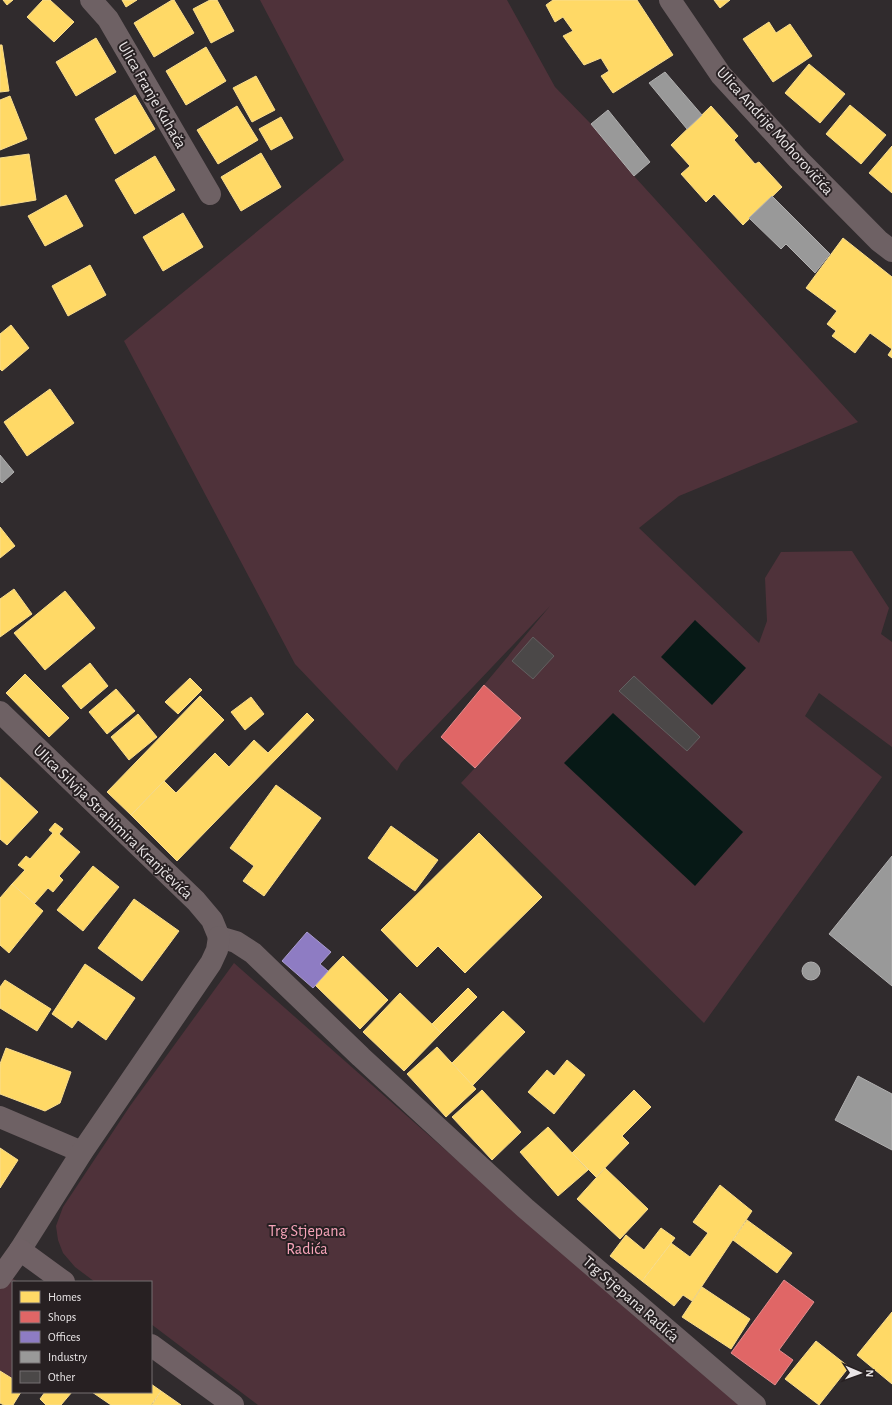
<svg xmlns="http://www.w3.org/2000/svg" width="892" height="1405" viewBox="0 0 892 1405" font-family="'Alegreya Sans',sans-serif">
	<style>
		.green { fill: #4f323a }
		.water { fill: #071916 }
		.homes { fill: #ffd966; stroke: #f9dd8d }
		.shops { fill: #e06666; stroke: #e38c8d }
		.offices { fill: #8e7cc3; stroke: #aa9cce }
		.industry { fill: #999; stroke: #b1b0b0 }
		.building { fill: #4b4848; stroke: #635f60 }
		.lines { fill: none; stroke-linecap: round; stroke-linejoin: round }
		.minor { stroke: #6e6164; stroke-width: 22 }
		.major { stroke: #706165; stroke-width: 22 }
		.labels { text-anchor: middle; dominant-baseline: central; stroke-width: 4; stroke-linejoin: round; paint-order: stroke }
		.street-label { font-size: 16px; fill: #eae6e7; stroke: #272022 }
		.park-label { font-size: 16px; fill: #f7a4b9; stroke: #272022 }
	</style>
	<rect width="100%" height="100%" fill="#302b2d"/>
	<!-- green -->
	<g class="green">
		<polygon points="260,0 507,0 555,87 591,124 634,176 858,422 679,496 639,528 759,643 767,621 765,578 781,552 852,551 889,608 881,634 892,642 892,747 819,693 805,716 882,777 704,1023 461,783 521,718 484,685 550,606 418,745 401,763 397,771 295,664 124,341 344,160"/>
		<polygon points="234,963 536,1230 741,1405 258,1405 151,1324 151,1282 95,1282 75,1267 63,1253 58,1240 56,1226 63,1207 130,1106"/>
		<polygon points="4,1273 18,1282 13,1282 12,1378 0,1371 0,1278"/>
	</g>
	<!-- water -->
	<g class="water">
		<polygon points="695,620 746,668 712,705 661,657"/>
		<polygon points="613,713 743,832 695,886 564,763"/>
	</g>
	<!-- homes -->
	<g class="homes">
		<polygon points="3,0 13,0 7,5"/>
		<polygon points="43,0 50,0 74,22 54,42 27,17"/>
		<polygon points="122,0 137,0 126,7"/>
		<polygon points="172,0 174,0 194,33 154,57 134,23"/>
		<polygon points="210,0 217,0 234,31 211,43 193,9"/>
		<polygon points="553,0 637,0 673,55 613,93 601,76 609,71 601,58 584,65 563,36 573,31 563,17 555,22 546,5"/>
		<polygon points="714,0 730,0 720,8"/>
		<polygon points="769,22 776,33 790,24 812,56 773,82 743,39"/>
		<polygon points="96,38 116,72 76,96 56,62"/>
		<polygon points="0,45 2,45 9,91 0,92"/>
		<polygon points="206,47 226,81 186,105 166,71"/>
		<polygon points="809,64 845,94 820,123 785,93"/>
		<polygon points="256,76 275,110 252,122 233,88"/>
		<polygon points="135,95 155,129 115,154 95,119"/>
		<polygon points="10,96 27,139 0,150 0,100"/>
		<polygon points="850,105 886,135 861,164 826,134"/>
		<polygon points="237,106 258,140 218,164 197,130"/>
		<polygon points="711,106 738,136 734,140 755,164 759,162 782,187 743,225 714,194 706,202 681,174 690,166 671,145"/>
		<polygon points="281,117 293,138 271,150 259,129"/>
		<polygon points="892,146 892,193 869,173"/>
		<polygon points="261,153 281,187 241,211 221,177"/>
		<polygon points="29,154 36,200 0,206 0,158"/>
		<polygon points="155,156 175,190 135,214 115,180"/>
		<polygon points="66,195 83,226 45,246 28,216"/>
		<polygon points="183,213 203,247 163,271 143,237"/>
		<polygon points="843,238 892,277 892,358 888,355 892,349 870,333 855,353 832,336 836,331 827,324 837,311 806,288"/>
		<polygon points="90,265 106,295 68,316 52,286"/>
		<polygon points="11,325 29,348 2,371 0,369 0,334"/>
		<polygon points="50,389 74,423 27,456 4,422"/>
		<polygon points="0,527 15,546 0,558"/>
		<polygon points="14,589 32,614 0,637 0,599"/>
		<polygon points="65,591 95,628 45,670 14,633"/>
		<polygon points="90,663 108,686 81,709 62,686"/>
		<polygon points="25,674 69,718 49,737 6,693"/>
		<polygon points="190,678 202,690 178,714 165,702"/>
		<polygon points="116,689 135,711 107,734 89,712"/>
		<polygon points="200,696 224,720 131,815 107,792"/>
		<polygon points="251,697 264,714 245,730 231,712"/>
		<polygon points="307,713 314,720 177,861 131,815 164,781 176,793 215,753 229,767 254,740 268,753"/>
		<polygon points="138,714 157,737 129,760 111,737"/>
		<polygon points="0,777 38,812 7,845 0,839"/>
		<polygon points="276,785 321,818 264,896 243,881 254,866 230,848"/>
		<polygon points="55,823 63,829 59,834 80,852 59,876 63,880 53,892 48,888 34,904 12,884 25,870 18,865 26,856 30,859 53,833 49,830"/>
		<polygon points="391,826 438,860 415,891 368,858"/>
		<polygon points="479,833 542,897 465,973 438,946 417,967 381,930"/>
		<polygon points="93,866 119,887 83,931 57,910"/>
		<polygon points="12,884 43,911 9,953 0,945 0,898"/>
		<polygon points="134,899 179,931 142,981 98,948"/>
		<polygon points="343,956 388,1000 360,1029 315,985"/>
		<polygon points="85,964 135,998 106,1040 78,1020 72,1028 52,1014"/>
		<polygon points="5,980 51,1009 37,1031 0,1008 0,987"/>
		<polygon points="468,988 477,997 441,1033 432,1024"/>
		<polygon points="400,993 441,1033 404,1071 363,1032"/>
		<polygon points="503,1011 525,1032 472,1086 452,1063"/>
		<polygon points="437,1047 476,1089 446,1117 407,1074"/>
		<polygon points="6,1048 71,1072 60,1103 45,1111 0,1094 0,1064"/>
		<polygon points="567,1060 585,1075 554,1114 528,1092 547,1070 554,1076"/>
		<polygon points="482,1090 521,1132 492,1160 452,1117"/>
		<polygon points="634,1090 651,1107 622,1136 629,1143 596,1177 572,1153"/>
		<polygon points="548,1127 588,1170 558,1196 520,1152"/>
		<polygon points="0,1148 18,1160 0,1188"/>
		<polygon points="605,1168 648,1209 620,1239 577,1199"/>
		<polygon points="720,1185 752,1211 692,1301 683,1295 674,1306 642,1281 671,1243 690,1257 708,1233 693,1222"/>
		<polygon points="747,1220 792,1253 777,1273 733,1240"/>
		<polygon points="661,1228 675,1238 642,1281 610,1256 626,1235 644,1250"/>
		<polygon points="702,1287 750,1319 731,1349 682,1317"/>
		<polygon points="892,1312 892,1384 857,1355"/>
		<polygon points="816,1341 849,1367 819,1405 785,1379"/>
		<polygon points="0,1371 13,1379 13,1392 21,1392 13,1405 4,1405 0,1403"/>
		<polygon points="151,1384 161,1391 151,1405 111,1405 92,1392 151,1392"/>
		<polygon points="161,1391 181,1405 152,1405"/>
		<polygon points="45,1392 72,1392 61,1405 46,1405 40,1399"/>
	</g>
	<!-- shops -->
	<g class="shops">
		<polygon points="484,685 521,718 475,768 441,737"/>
		<polygon points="784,1280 814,1302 779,1350 793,1360 775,1385 731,1353"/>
	</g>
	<!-- offices -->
	<polygon class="offices" points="307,932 331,952 320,964 328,971 313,988 282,961"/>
	<!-- industry -->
	<g class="industry">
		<polygon points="665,72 702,115 687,129 649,83"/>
		<polygon points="608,110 650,162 634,176 591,124"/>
		<polygon points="772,196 830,254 815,273 786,244 781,249 749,218"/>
		<polygon points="0,455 14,472 2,483 0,481"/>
		<polygon points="892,856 892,986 829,934"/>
		<circle cx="811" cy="971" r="9"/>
		<polygon points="858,1076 892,1094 892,1150 835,1120"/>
	</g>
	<!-- building -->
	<g class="building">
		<polygon points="533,637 554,656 533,679 512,661"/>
		<polygon points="634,676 700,737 687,751 619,691"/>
	</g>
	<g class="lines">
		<!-- minor -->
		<g class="minor">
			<polyline points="91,0 108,19 210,194"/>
			<polyline points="670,0 721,75 799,160 879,241 892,251"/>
			<polyline points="0,712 196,901 212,920 219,937"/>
			<polyline points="219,937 236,942 253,953 361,1057 525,1208 755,1405"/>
			<polyline points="0,1117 82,1152"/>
			<polyline points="20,1250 82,1152 211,963 217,950 219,937"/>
		</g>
		<!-- major -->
		<g class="major">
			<polyline points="0,1278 20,1250 64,1282"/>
			<polyline points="151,1345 233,1405"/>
		</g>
	</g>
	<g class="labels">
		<!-- street labels -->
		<g class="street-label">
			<text transform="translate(152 95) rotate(60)">Ulica Franje Kuhača</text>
			<text transform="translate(775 131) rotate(48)">Ulica Andrije Mohorovičića</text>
			<text transform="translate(113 822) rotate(44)">Ulica Silvija Strahimira Kranjčevića</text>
			<text transform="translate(631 1299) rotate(41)">Trg Stjepana Radića</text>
		</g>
		<!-- park labels -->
		<g class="park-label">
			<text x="307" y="1231">Trg Stjepana<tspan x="307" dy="18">Radića</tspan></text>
		</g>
	</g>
	<!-- legend -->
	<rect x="12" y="1281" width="140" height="112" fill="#272022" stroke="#756f71"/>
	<rect x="20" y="1291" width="20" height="12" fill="#ffd966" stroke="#756f71"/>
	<text x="48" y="1301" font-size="12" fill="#eae6e7">Homes</text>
	<rect x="20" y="1311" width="20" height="12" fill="#e06666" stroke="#756f71"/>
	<text x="48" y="1321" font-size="12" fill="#eae6e7">Shops</text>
	<rect x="20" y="1331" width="20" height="12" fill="#8e7cc3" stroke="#756f71"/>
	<text x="48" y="1341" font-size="12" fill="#eae6e7">Offices</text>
	<rect x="20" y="1351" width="20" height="12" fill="#999999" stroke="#756f71"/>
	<text x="48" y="1361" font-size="12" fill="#eae6e7">Industry</text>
	<rect x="20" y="1371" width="20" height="12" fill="#4b4848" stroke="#756f71"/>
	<text x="48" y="1381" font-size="12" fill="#eae6e7">Other</text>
	<!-- north arrow -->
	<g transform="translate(860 1373) rotate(92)" stroke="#272022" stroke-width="3" paint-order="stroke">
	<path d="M0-3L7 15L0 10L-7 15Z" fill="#eae6e7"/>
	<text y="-6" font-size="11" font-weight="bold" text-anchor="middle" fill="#eae6e7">N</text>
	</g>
</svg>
